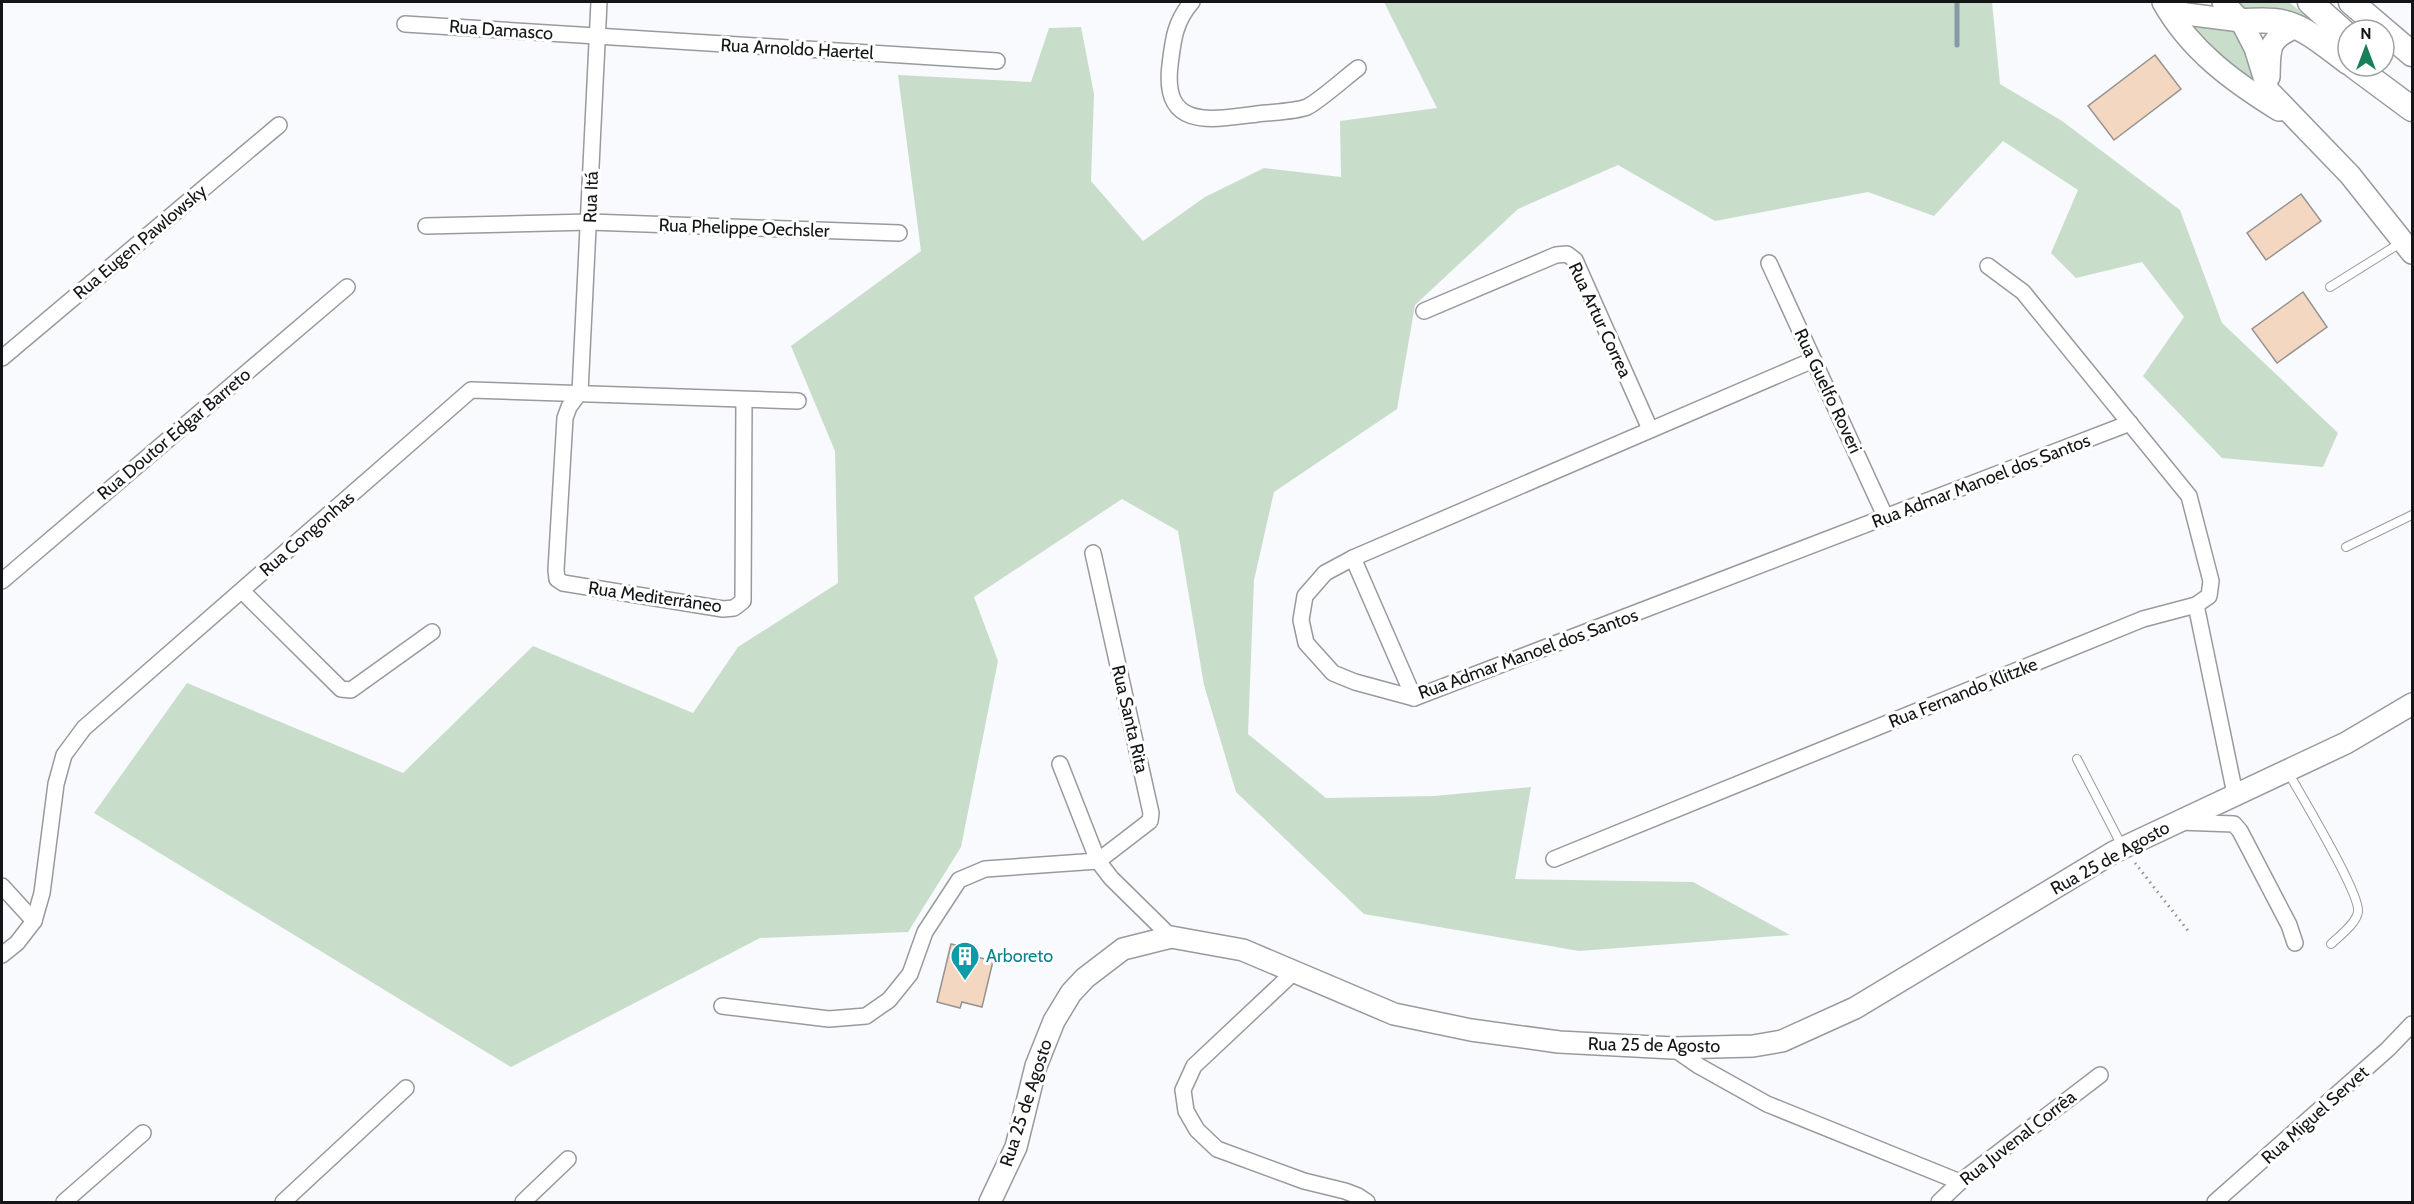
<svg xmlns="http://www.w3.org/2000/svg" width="2414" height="1204" viewBox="0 0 2414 1204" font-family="Cabin,sans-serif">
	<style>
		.green { fill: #c9ddcb }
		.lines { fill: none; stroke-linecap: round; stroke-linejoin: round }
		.stream { stroke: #859aa8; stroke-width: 5 }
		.building { fill: #f3d7c1; stroke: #969391; stroke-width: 1.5 }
		.lane-casing { stroke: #989a9d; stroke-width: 10 }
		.street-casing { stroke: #989a9d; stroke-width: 18 }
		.secondary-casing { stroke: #989a9d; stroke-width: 24 }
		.primary-casing { stroke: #989a9d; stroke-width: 27 }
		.path { stroke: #919294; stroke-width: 3; stroke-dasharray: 1.5 4.5; stroke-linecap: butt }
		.lane { stroke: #fff; stroke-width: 8 }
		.street { stroke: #fff; stroke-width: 15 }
		.secondary { stroke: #fff; stroke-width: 21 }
		.primary { stroke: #fff; stroke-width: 24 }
		.labels { text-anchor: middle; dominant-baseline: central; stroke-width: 6; stroke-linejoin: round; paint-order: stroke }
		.street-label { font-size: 18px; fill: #141516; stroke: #fff }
		.culture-label { font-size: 18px; fill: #0d838f; stroke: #fff; text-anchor: start }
	</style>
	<rect width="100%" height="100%" fill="#f8fafd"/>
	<!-- green -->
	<g class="green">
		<polygon points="1384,2 1992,2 2000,84 2062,121 2180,210 2222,323 2338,433 2323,467 2222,458 2143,376 2184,317 2142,262 2076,278 2051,253 2078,190 2003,141 1934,216 1868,192 1715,221 1618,165 1518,209 1415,305 1397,409 1274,492 1254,580 1248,734 1326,798 1434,796 1531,787 1515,879 1693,882 1790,935 1579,951 1364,914 1236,792 1204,685 1178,531 1122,499 974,597 998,661 961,847 908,932 760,938 511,1067 94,813 187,683 403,773 533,646 693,713 738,647 838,583 835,451 791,346 921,251 898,75 1031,82 1049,28 1081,27 1094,94 1091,181 1143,241 1205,197 1264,168 1341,177 1340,121 1437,108"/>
		<polygon points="2237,2 2289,2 2307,17 2270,7 2245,10"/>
		<polygon points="2191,24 2200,27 2234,27 2242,35 2257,87 2236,73 2189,28"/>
	</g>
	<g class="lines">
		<!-- stream -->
		<polyline class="stream" points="1957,2 1957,45"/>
	</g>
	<!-- building -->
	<g class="building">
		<polygon points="2155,55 2181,89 2114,140 2088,106"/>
		<polygon points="2301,194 2321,221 2266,260 2247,233"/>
		<polygon points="2303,292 2327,327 2277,363 2252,329"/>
		<polygon points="951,944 975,949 973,956 993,961 982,1007 962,1002 960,1008 937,1002"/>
	</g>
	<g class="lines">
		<!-- lane casing -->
		<g class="lane-casing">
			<g id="lane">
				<polyline points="2330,287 2402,242"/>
				<polyline points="2346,547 2412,515"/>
				<polyline points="2077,759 2122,846"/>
				<path d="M 2288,772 C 2300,794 2361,894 2358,912 C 2356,924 2339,936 2331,944"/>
			</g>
		</g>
		<!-- street casing -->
		<g class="street-casing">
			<g id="street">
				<polyline points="599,2 580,392 569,407 565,418 556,570 557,579 563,583 723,609 734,608 743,601 744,400"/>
				<path d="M 1192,2 C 1175,21 1173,40 1170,65 C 1162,130 1211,120 1257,114 C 1271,112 1294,112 1307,107 C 1318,102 1346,77 1358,68"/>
				<polyline points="405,24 997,61"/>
				<polyline points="426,226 590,222 899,233"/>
				<polyline points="1769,263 1886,518"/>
				<polyline points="1424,311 1556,255 1567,254 1575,260 1650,429"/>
				<polyline points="2,358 279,125"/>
				<polyline points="1813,360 1353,558 1325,573 1305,596 1301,620 1306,643 1333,673 1355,682 1414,698 2130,423"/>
				<polyline points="1353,558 1414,698"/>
				<polyline points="2,581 347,287"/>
				<polyline points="243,592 341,689 351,690 432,632"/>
				<polyline points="2196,605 2235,794"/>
				<polyline points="1060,764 1098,861 1111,878 1171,937"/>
				<polyline points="2179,822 2234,824 2240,831 2289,925 2295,943"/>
				<polyline points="1554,859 2143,619 2196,605 2209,596 2211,581 2189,496 2023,292 1988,266"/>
				<polyline points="2,886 34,921"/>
				<polyline points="2,955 17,943 34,921 42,893 56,784 64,755 84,728 471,390 798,401"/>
				<polyline points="1294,972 1194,1066 1183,1090 1186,1111 1197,1130 1217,1149 1304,1181 1345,1191 1358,1196 1367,1202"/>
				<polyline points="722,1006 829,1019 866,1016 889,1000 910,974 925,932 959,880 985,869 1098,861 1150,821 1151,813 1093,553"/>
				<polyline points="1673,1048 1699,1066 1767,1104 1960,1182"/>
				<polyline points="64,1202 143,1133"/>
				<polyline points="283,1202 406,1088"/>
				<polyline points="523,1202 568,1159"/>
				<polyline points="1939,1202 1960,1182 2100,1075"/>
				<polyline points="2215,1202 2388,1049 2412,1024"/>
			</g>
		</g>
		<!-- secondary casing -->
		<g class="secondary-casing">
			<g id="secondary">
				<path d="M 2163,2 C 2190,50 2232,81 2279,110"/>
				<polyline points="2223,2 2241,21 2255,48 2268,90 2350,175 2412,253"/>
				<polyline points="2167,8 2186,14 2241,21"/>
				<path d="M 2269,77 C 2270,47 2267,40 2296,27"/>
				<polyline points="990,1202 1016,1147 1036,1066 1054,1021 1071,993 1085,978 1123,949 1171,937 1243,950 1394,1014 1471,1030 1559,1042 1673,1048 1753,1046 1782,1041 1855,1008 2114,852 2346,743 2412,704"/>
			</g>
		</g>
		<!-- primary casing -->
		<g class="primary-casing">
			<g id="primary">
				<polyline points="2310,2 2348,36"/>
				<polyline points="2351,2 2412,54"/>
				<path d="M 2241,21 C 2252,21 2263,20 2274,21 C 2302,23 2326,46 2348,62"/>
				<polyline points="2354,66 2412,109"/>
			</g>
		</g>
		<!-- path -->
		<polyline class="path" points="2135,863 2189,932"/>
		<!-- lane -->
		<use href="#lane" class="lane"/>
		<!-- street -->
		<use href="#street" class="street"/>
		<!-- secondary -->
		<use href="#secondary" class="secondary"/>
		<!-- primary -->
		<use href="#primary" class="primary"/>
	</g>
	<!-- icons -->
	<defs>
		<g id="building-pin" transform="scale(1.5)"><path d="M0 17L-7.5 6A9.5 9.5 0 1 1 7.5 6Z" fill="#0f9aa8" stroke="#fff"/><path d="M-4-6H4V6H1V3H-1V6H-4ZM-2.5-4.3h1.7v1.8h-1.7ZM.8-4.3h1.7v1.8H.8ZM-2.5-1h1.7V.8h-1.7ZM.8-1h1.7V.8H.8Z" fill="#fff"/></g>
	</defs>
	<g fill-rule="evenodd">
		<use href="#building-pin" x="965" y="956"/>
	</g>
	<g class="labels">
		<!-- street labels -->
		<g class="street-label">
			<text transform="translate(501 30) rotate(4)">Rua Damasco</text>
			<text transform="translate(797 49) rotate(3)">Rua Arnoldo Haertel</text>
			<text transform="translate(591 197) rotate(-88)">Rua Itá</text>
			<text transform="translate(744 228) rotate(2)">Rua Phelippe Oechsler</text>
			<text transform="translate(140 242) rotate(-40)">Rua Eugen Pawlowsky</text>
			<text transform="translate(1600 320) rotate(65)">Rua Artur Correa</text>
			<text transform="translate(1828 391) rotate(65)">Rua Guelfo Roveri</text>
			<text transform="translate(174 434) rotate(-40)">Rua Doutor Edgar Barreto</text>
			<text transform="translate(1981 481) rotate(-21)">Rua Admar Manoel dos Santos</text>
			<text transform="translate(307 534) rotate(-41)">Rua Congonhas</text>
			<text transform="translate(655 597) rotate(8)">Rua Mediterrâneo</text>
			<text transform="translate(1528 654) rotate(-20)">Rua Admar Manoel dos Santos</text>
			<text transform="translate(1963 693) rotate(-22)">Rua Fernando Klitzke</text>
			<text transform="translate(1130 719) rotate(77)">Rua Santa Rita</text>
			<text transform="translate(2110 858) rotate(-29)">Rua 25 de Agosto</text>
			<text transform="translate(1654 1045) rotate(1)">Rua 25 de Agosto</text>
			<text transform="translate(1026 1103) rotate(-72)">Rua 25 de Agosto</text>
			<text transform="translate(2315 1115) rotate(-42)">Rua Miguel Servet</text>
			<text transform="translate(2018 1138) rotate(-38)">Rua Juvenal Corrêa</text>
		</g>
		<!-- culture labels -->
		<g class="culture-label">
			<text x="986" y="956">Arboreto</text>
		</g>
	</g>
	<!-- border -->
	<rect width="2414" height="1204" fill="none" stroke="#141516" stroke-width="6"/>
	<!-- north arrow -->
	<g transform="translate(2366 48)"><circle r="28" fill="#ffffff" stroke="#a1a1a2" stroke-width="1.5"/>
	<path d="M0-4.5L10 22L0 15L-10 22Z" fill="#187f59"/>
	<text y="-9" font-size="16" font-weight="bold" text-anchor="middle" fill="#141516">N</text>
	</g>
</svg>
